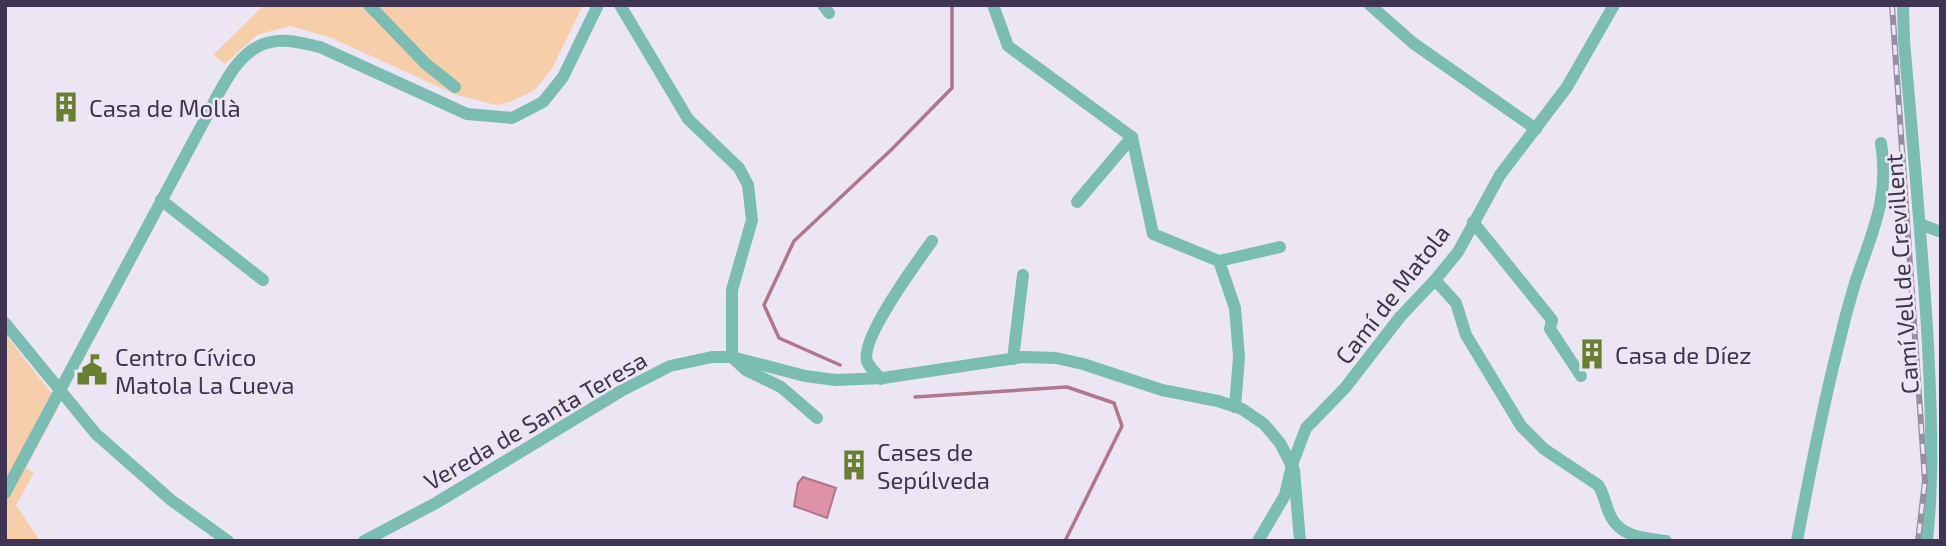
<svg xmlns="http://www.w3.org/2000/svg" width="1946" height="546" viewBox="0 0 1946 546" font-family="'Exo 2',sans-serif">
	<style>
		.green { fill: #f7ceaa }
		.water { fill: #de92a5; stroke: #af768c; stroke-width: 2 }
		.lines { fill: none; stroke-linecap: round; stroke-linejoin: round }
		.stream { stroke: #af768c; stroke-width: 3.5 }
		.street { stroke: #7bbdb2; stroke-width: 12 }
		.rail-casing { stroke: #968ea2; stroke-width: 6 }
		.rail { stroke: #ece6f4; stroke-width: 3.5; stroke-dasharray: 10; stroke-linecap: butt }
		.labels { text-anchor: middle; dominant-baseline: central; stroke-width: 5; stroke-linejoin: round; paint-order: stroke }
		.poi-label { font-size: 24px; fill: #403550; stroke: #ece6f4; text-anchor: start }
		.street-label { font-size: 24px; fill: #403550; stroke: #ece6f4 }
	</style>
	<rect width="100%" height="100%" fill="#ece6f4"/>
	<!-- green -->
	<g class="green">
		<polygon points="264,5 583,5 552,69 535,90 510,102 496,105 457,95 329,37 290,26 257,35 225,64 213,55"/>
		<polygon points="5,334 60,404 26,468 34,473 16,505 40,541 5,541"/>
	</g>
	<!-- water -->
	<polygon class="water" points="803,477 836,488 827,518 794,506 798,483"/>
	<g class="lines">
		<!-- stream -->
		<g class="stream">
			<polyline points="840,365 779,338 764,305 794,241 891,150 952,88 952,5"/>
			<polyline points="915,397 1067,387 1114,403 1122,426 1065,541"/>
		</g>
		<!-- street -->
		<g class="street">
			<polyline points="369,5 426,64 455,87"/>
			<polyline points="620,5 688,119 739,168 748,185 752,220 732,290 732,357 746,370 781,387 817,418"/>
			<polyline points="823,5 829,13"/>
			<polyline points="993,5 1008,46 1132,137 1153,234 1219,261 1235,308 1239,357 1235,407"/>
			<polyline points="1370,5 1413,43 1536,129"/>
			<path d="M 1903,5 L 1904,41 C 1913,142 1922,243 1928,344 C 1931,410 1934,475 1927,541"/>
			<polyline points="161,200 263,280"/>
			<polyline points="1077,202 1132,137"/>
			<polyline points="1473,222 1552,320 1550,329 1581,376"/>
			<polyline points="1920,224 1941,232"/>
			<polyline points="1219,261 1280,247"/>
			<path d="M 1435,280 L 1456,303 L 1466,335 L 1521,426 L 1544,449 L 1598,485 C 1605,495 1605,506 1611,517 C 1622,538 1646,538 1666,541"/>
			<polyline points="5,323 96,434 171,500 228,541"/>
			<polyline points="1013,359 1023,275"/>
			<path d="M 881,379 C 876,374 869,367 867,361 C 860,339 917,262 932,241"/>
			<path d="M 5,493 L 203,123 C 219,95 236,48 271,42 C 287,38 305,44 320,47 L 467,114 L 512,118 L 543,102 L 563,77 L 598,5"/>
			<polyline points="364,541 436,503 621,391 670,366 712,357 732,357 805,376 836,380 883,378 1023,357 1056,358 1083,364 1162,390 1218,401 1242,409 1264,424 1280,443 1294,470 1300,541"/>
			<polyline points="1258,541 1285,495 1292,465 1306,428 1345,388 1400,317 1435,280 1458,252 1500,175 1567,87 1614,5"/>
			<path d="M 1797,541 C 1809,477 1821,414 1837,351 C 1842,329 1848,306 1855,283 C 1872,232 1890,199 1881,143"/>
		</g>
		<!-- rail casing -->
		<g class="rail-casing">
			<polyline id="rail" points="1892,5 1925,481 1918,541"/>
		</g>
		<!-- rail -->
		<use href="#rail" class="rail"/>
	</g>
	<!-- icons -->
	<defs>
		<g id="building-bare" transform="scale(2.415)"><path d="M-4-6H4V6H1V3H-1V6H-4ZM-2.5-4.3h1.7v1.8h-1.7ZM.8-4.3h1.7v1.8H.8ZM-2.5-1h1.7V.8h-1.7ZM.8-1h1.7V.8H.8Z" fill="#6a8031" stroke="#ece6f4" stroke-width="2.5" paint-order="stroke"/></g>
		<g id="civic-bare" transform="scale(2.415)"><path d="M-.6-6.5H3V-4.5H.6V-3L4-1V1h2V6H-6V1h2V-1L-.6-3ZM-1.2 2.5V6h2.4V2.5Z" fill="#6a8031" stroke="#ece6f4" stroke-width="2.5" paint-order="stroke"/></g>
	</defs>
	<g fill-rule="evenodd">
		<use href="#building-bare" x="66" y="107"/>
		<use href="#building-bare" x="1592" y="354"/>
		<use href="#civic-bare" x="92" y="370"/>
		<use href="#building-bare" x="854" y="465"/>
	</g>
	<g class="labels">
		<!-- poi labels -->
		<g class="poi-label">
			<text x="89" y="107">Casa de Mollà</text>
			<text x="1615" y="354">Casa de Díez</text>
			<text x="115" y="356">Centro Cívico<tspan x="115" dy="28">Matola La Cueva</tspan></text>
			<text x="877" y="451">Cases de<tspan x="877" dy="28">Sepúlveda</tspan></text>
		</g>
		<!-- street labels -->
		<g class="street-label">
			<text transform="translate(1901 274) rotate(-94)">Camí Vell de Crevillent</text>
			<text transform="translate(1392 294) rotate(-52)">Camí de Matola</text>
			<text transform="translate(535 420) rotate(-30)">Vereda de Santa Teresa</text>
		</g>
	</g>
	<!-- border -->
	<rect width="1946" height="546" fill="none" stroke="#403550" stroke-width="14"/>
</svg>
